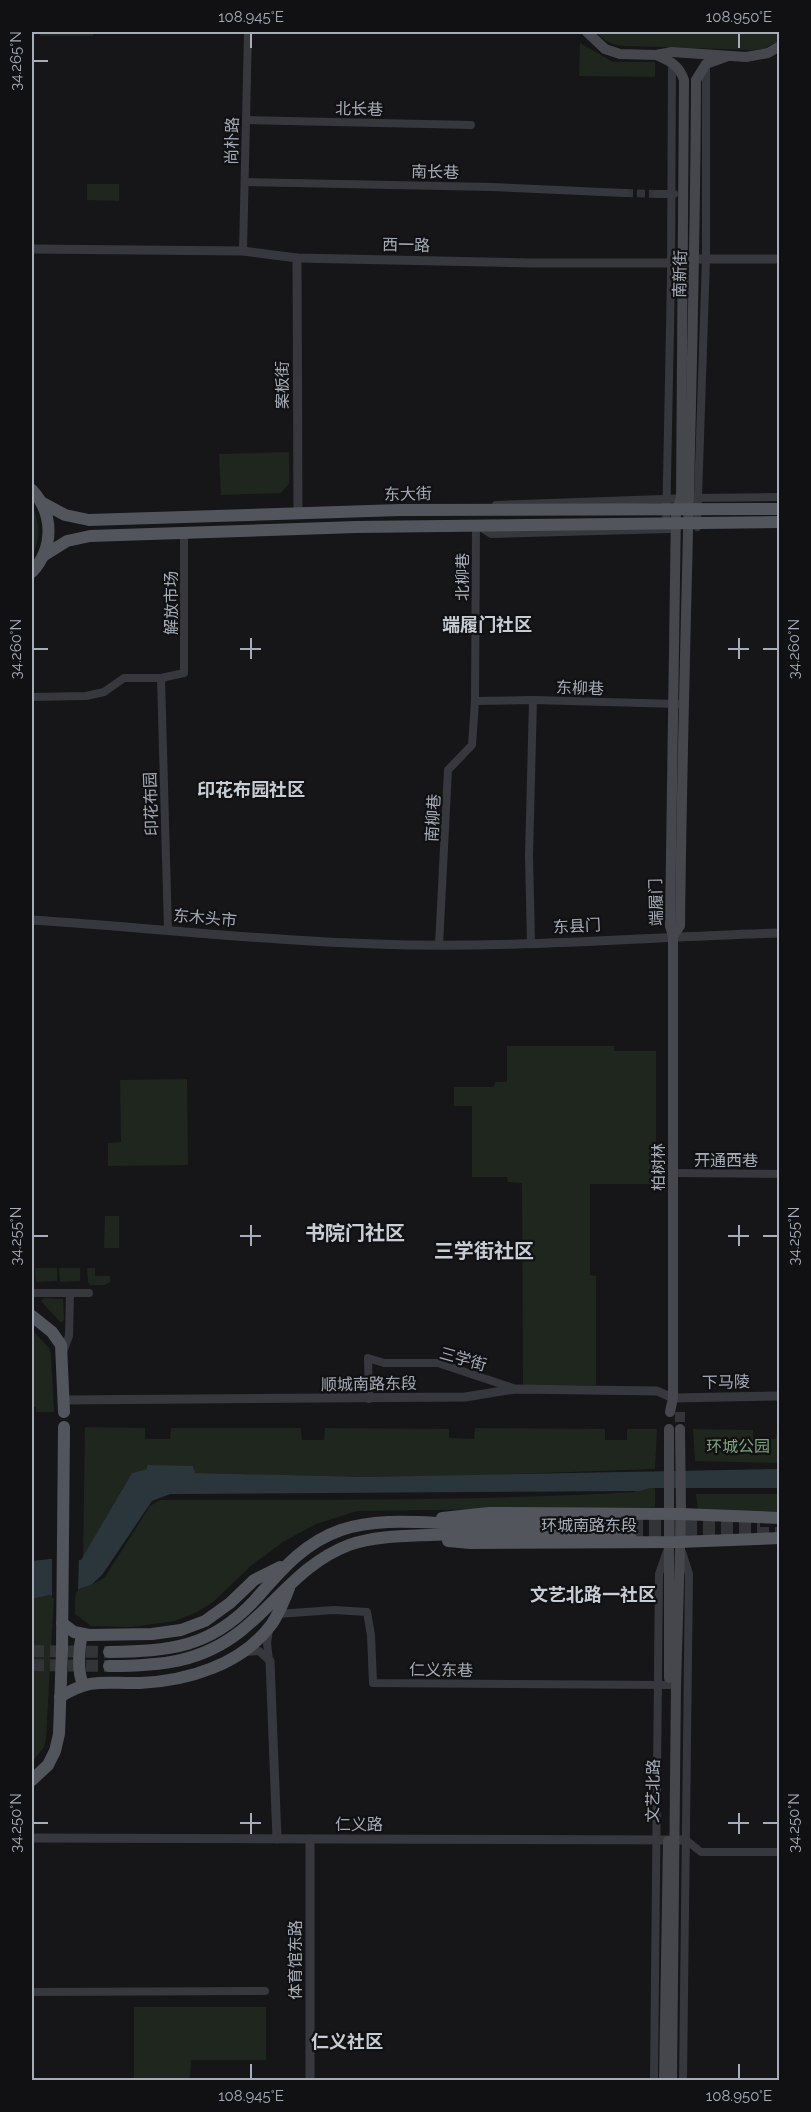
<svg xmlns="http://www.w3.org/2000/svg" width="811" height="2112" viewBox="0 0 811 2112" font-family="Raleway,'Noto Sans SC',sans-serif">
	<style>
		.green { fill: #1e261e }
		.water { fill: #2b363c }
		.pier { fill: #161618 }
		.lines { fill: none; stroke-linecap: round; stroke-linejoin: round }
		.minor-tunnel { stroke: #333438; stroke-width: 8; stroke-dasharray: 8 4; stroke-linecap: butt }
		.secondary-tunnel { stroke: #333438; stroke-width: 10; stroke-dasharray: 10 5; stroke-linecap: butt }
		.primary-tunnel { stroke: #333438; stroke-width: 12; stroke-dasharray: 12 6; stroke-linecap: butt }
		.minor { stroke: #37383d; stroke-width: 8 }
		.tertiary { stroke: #37383d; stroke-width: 9 }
		.secondary { stroke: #45474d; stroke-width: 10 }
		.primary { stroke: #52555c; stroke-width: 12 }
		.ticks { fill: none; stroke: #a7adb8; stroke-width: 2 }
		.labels { text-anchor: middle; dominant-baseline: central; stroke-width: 4.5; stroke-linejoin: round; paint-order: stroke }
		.street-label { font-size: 16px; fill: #a7adb8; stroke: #111113 }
		.park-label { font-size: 16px; fill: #7ea47e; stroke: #111113 }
		.neighbourhood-label { font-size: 18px; font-weight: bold; fill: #c8ccd4; stroke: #111113 }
		.quarter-label { font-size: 20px; font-weight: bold; fill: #c8ccd4; stroke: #111113 }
		.neatline { fill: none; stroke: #a7adb8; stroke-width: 2 }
		.ticks-label { font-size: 15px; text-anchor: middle; fill: #a7adb8 }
	</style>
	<rect width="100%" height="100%" fill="#161618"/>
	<!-- green -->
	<g class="green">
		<rect x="40" y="32" width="53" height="4"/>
		<path d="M 596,32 L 779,32 L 779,41 L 763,49 L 751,50 L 628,46 C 613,46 606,42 596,32 Z"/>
		<polygon points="580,43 613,62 655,62 655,77 579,76"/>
		<polygon points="87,184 119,184 119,201 87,200"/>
		<polygon points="289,452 289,484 281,493 221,495 219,454"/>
		<path d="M 32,505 C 40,523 41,539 32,556 Z"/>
		<polygon points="507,1046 614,1046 614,1051 656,1051 656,1184 590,1184 590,1275 596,1276 596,1385 523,1385 522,1183 508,1182 507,1177 472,1177 472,1106 454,1106 454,1087 494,1087 495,1082 507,1082"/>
		<polygon points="187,1079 188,1165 108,1166 108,1143 121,1142 120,1080"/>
		<polygon points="105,1216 119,1216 119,1248 104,1248"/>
		<polygon points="35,1268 57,1268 57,1281 36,1282"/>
		<polygon points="59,1268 80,1268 80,1281 60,1282"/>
		<polygon points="87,1268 95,1268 95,1276 110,1276 110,1282 105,1285 90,1285 88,1282"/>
		<polygon points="44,1298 63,1299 64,1320 61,1323 41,1301"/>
		<polygon points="32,1330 49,1348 51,1354 54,1412 36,1412 36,1407 32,1407"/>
		<polygon points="85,1427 145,1428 145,1439 170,1439 171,1428 301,1428 302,1440 324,1440 325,1428 449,1429 449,1438 474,1439 475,1428 605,1429 605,1440 627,1440 627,1429 657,1429 655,1469 462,1476 368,1477 194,1473 193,1466 147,1466 147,1469 132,1473 83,1558"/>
		<polygon points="777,1428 779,1428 779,1463 695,1461 693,1429 753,1430 753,1439 776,1439"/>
		<path d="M 655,1486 L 655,1507 L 357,1511 L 316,1524 L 283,1542 L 252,1565 L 213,1602 L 197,1612 L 175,1621 L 132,1627 L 91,1626 L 75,1614 C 75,1574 79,1596 105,1577 L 150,1506 L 160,1500 C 318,1500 477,1501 635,1492 L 636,1488 Z"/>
		<polygon points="696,1494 779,1494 779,1517 699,1518"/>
		<polygon points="50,1595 54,1597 46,1738 44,1747 32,1762 32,1599"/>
		<polygon points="134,2007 266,2007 266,2060 191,2060 190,2080 134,2080"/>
	</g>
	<!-- water -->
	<polygon class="water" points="147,1465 193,1466 195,1473 368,1477 779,1469 779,1488 650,1488 639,1491 170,1494 152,1501 102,1575 91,1585 54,1597 50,1595 32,1599 32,1561 50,1559 81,1560 132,1473 147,1469"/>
	<!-- pier -->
	<polygon class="pier" points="52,1557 79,1557 78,1591 59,1598 52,1598"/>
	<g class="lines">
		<!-- minor-tunnel -->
		<polyline class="minor-tunnel" points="625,193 657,194"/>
		<!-- secondary-tunnel -->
		<polyline class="secondary-tunnel" points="680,1412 680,1429"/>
		<!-- primary-tunnel -->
		<g class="primary-tunnel">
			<polyline points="631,1523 760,1523"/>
			<polyline points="631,1533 777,1533"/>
			<polyline points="32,1651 109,1652"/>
			<polyline points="32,1665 109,1666"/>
		</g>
		<!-- minor -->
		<g class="minor">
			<polyline points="246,120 471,125"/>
			<polyline points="245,182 492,187 625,193"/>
			<polyline points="657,194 674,194"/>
			<polyline points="243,251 248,32"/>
			<polyline points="496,505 690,498 780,497"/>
			<polyline points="480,527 491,534 670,529"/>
			<polyline points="697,527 706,259 706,66"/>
			<polyline points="666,529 671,278 672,62"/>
			<polyline points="161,678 168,930"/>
			<polyline points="32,697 86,696 104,692 124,678 161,678 184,673 184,534"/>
			<polyline points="475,701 533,700 678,704"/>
			<polyline points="531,943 529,856 533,700"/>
			<polyline points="439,945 448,770 472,745 475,701 476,525"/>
			<polyline points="673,1173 780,1174"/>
			<polyline points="32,1293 70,1293 69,1336 63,1352"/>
			<polyline points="70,1293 89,1293"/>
			<polyline points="369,1399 368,1358 384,1363 438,1363 513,1388"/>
			<polyline points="682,1552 689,1574 683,2080"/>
			<polyline points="277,1614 334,1610 367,1612 371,1635 373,1683 669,1685"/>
			<polyline points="269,1630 267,1643 269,1660"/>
			<polyline points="244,1652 259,1651 270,1661"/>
			<polyline points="686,1840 701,1852 780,1852"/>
			<polyline points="32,1992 265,1991"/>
			<polyline points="654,2080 659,1574 667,1551"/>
		</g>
		<!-- tertiary -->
		<g class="tertiary">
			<polyline points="32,249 243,251 297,258 531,263 682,263 695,259 780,259"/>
			<polyline points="297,258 298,513"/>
			<path d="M 32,920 C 146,927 261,941 376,944 C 510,949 645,937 780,933"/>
			<polyline points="64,1400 465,1397 515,1389 657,1391 673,1398 780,1396"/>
			<polyline points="270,1661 277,1839"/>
			<polyline points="32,1838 686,1840"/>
			<polyline points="310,2080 310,1839"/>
		</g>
		<!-- secondary -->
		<g class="secondary">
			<polyline points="587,32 605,49 620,54 656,55 672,52 746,57 768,53 780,46"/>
			<path d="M 656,55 C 670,61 679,65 684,80 L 681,498 L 676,511 L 670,926 L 673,936 L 673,1398 L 670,1412"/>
			<path d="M 673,936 L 680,926 C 683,644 695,362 696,80 L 706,64 L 728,56"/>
			<polyline points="669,1429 669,1678"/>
			<polyline points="664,2080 668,1841"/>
			<polyline points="672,2080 676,1686 681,1514 680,1429"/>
		</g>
		<!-- primary -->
		<g class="primary">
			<path d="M 32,490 C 54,514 54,548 32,572"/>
			<polyline points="41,502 65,515 89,520 400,510 780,509"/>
			<polyline points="43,556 67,541 90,536 356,527 780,522"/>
			<polyline points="32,1316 52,1332 61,1345 64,1412"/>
			<polyline points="442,1518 489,1513 681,1514 780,1518"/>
			<polyline points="448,1541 471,1543 679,1542 780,1538"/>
			<polyline points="62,1623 74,1632 89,1635 152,1634 181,1630 205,1621 230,1603 254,1580 280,1567"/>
			<path d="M 82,1634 C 79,1647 77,1672 83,1684"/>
			<path d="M 109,1652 C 170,1651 210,1648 254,1601 C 280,1572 303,1543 341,1530 C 382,1516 429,1524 472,1524 C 525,1524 578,1524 631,1523"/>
			<path d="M 109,1666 C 160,1666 201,1663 242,1630 C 279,1600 302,1563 349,1545 C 374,1536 403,1536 430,1535 C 497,1532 564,1533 631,1533"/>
			<path d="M 60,1697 C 92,1677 105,1684 140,1683 C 187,1681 241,1665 271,1625 C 279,1614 284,1601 289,1588"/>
			<polyline points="32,1780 48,1765 55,1751 59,1734 62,1650 64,1427"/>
		</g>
	</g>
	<!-- ticks -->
	<path class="ticks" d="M 251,33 L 251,48M 739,33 L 739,48M 33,61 L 48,61M 251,638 L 251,659M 739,638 L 739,659M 33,649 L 48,649M 240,649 L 261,649M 728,649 L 749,649M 763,649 L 778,649M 251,1225 L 251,1246M 739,1225 L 739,1246M 33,1236 L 48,1236M 240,1236 L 261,1236M 728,1236 L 749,1236M 763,1236 L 778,1236M 251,1813 L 251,1834M 739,1813 L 739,1834M 33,1823 L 48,1823M 240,1823 L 261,1823M 728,1823 L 749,1823M 763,1823 L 778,1823M 251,2064 L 251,2079M 739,2064 L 739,2079"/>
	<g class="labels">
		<!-- street labels -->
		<g class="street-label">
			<text transform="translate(359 109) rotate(1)">北长巷</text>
			<text transform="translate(232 141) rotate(-89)">尚朴路</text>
			<text transform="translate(435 172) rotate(1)">南长巷</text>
			<text transform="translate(406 245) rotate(1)">西一路</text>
			<text transform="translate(680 274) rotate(-89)">南新街</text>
			<text transform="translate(282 385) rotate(-90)">案板街</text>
			<text transform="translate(408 494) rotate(-1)">东大街</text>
			<text transform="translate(462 577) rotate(-90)">北柳巷</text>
			<text transform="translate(171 603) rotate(-90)">解放市场</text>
			<text transform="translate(580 688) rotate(2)">东柳巷</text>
			<text transform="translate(151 804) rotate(-92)">印花布园</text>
			<text transform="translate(433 818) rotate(-87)">南柳巷</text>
			<text transform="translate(656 902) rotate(-91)">端履门</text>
			<text transform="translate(205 918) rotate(5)">东木头市</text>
			<text transform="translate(577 926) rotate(-3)">东县门</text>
			<text x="726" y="1160">开通西巷</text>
			<text transform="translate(658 1167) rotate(-90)">柏树林</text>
			<text transform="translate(463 1359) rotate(16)">三学街</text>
			<text transform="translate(726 1382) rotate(-1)">下马陵</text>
			<text transform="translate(369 1384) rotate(-1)">顺城南路东段</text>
			<text x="589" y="1525">环城南路东段</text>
			<text transform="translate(441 1670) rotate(1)">仁义东巷</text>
			<text transform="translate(653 1791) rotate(-89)">文艺北路</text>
			<text x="359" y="1824">仁义路</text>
			<text transform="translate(295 1960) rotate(-90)">体育馆东路</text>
		</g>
		<!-- park labels -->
		<g class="park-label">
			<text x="738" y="1446">环城公园</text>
		</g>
		<!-- neighbourhood labels -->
		<g class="neighbourhood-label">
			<text x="487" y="624">端履门社区</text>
			<text x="251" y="789">印花布园社区</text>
			<text x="593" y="1594">文艺北路一社区</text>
			<text x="347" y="2041">仁义社区</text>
		</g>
		<!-- quarter labels -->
		<g class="quarter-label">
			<text x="355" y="1233">书院门社区</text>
			<text x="484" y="1251">三学街社区</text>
		</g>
	</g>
	<!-- border -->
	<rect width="811" height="2112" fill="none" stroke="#111113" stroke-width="66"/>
	<rect x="33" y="33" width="745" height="2046" class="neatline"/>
	<g class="ticks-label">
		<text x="251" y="22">108.945°E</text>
		<text x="739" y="22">108.950°E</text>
		<text transform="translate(16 61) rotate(-90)" y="5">34.265°N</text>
		<text transform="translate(16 649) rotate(-90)" y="5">34.260°N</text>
		<text transform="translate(794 649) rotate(-90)" y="5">34.260°N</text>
		<text transform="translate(16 1236) rotate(-90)" y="5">34.255°N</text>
		<text transform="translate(794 1236) rotate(-90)" y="5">34.255°N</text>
		<text transform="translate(16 1823) rotate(-90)" y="5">34.250°N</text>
		<text transform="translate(794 1823) rotate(-90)" y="5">34.250°N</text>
		<text x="251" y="2101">108.945°E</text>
		<text x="739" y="2101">108.950°E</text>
	</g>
</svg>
